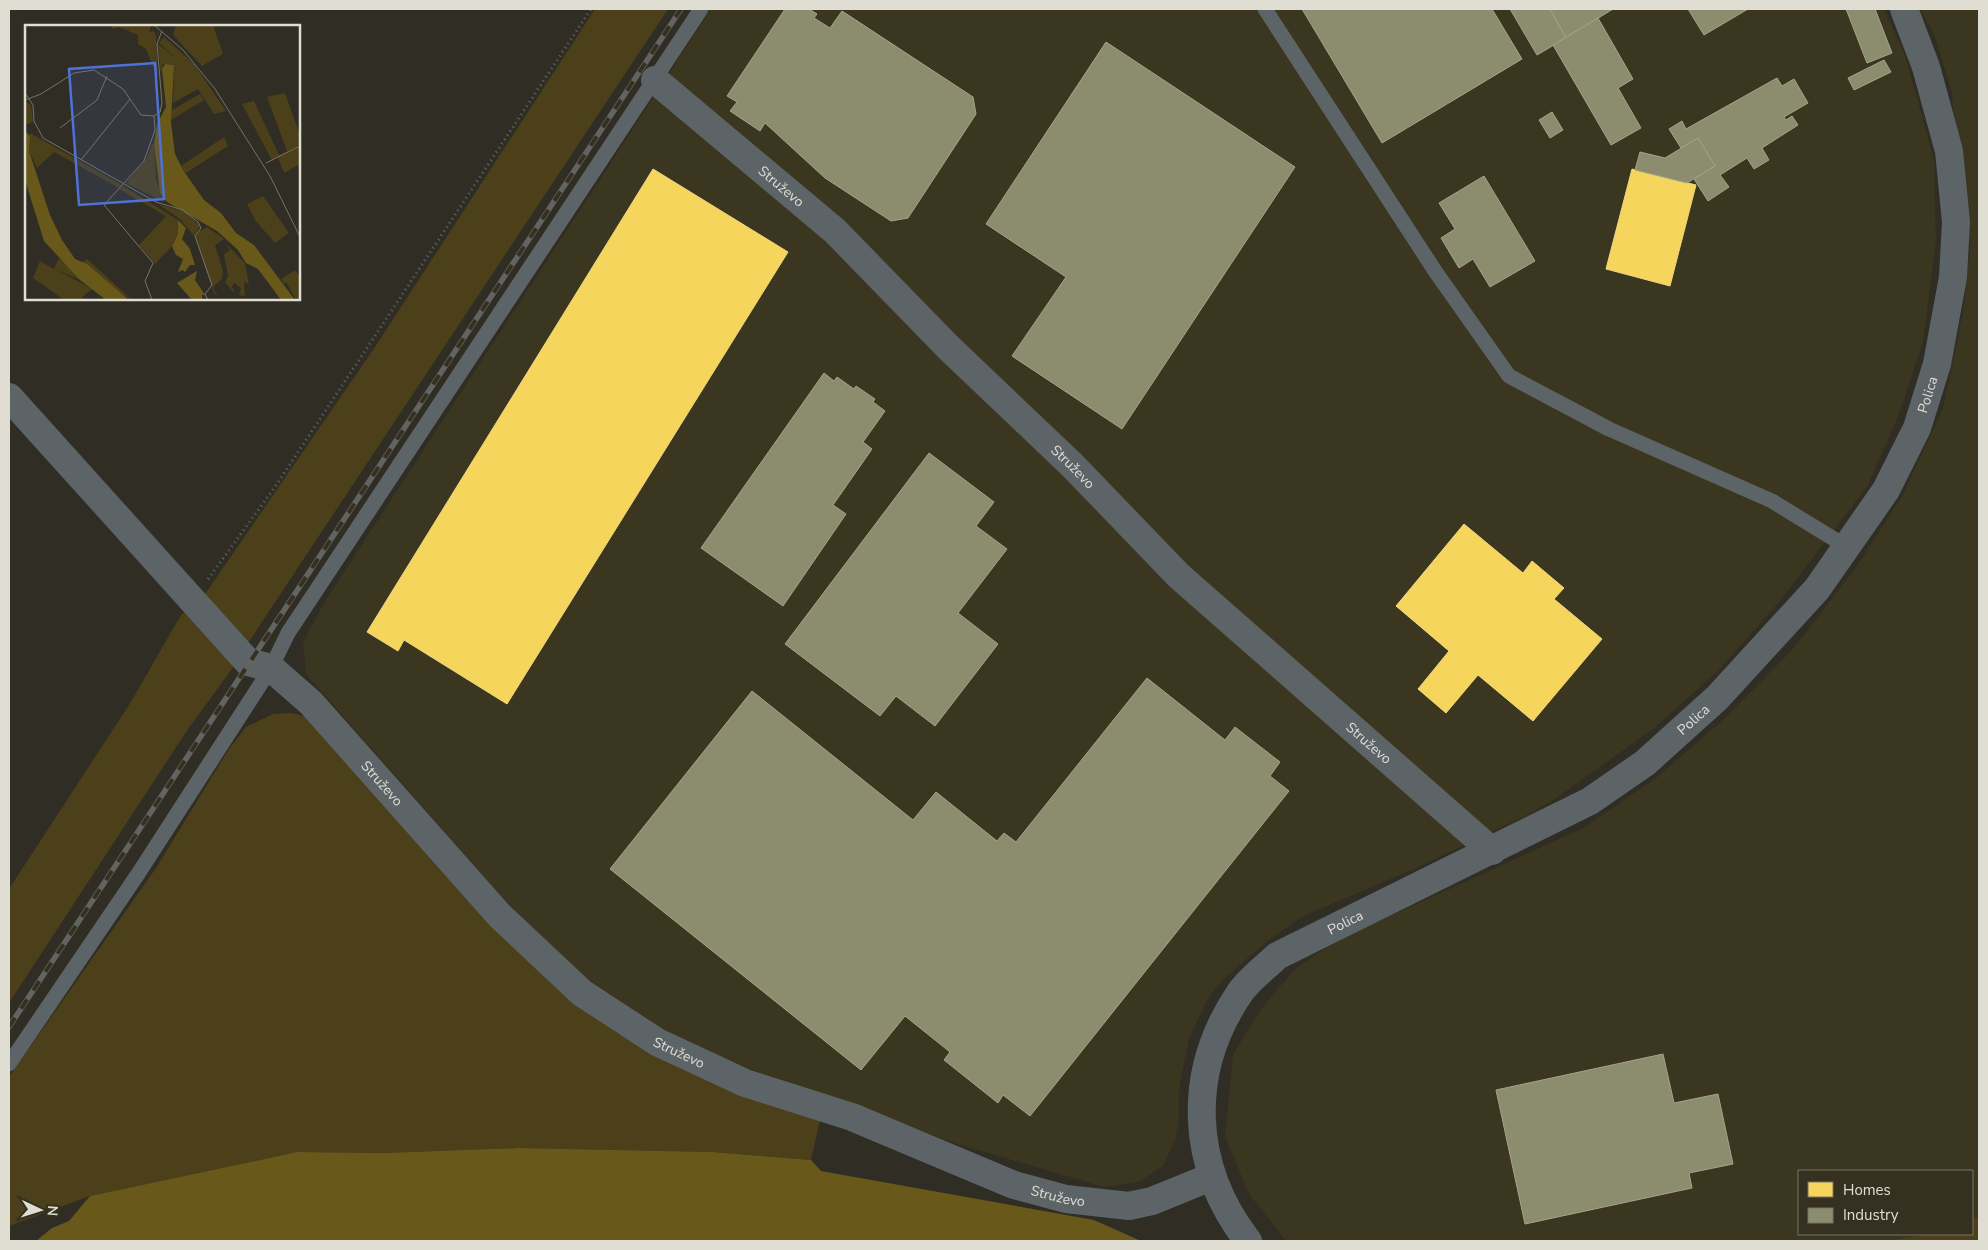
<svg xmlns="http://www.w3.org/2000/svg" width="1988" height="1250" viewBox="0 0 1988 1250" font-family="'Nunito Sans',sans-serif">
	<style>
		.built { fill: #3b361f }
		.green { fill: #4b401a }
		.forest { fill: #68581a }
		.homes { fill: #f6d55c; stroke: #efd780 }
		.industry { fill: #8c8c6e; stroke: #a5a48c }
		.lines { fill: none; stroke-linecap: round; stroke-linejoin: round }
		.path { stroke: #63686a; stroke-width: 3; stroke-dasharray: 1 4; stroke-linecap: butt }
		.lane { stroke: #5d6467; stroke-width: 15 }
		.street { stroke: #5d6467; stroke-width: 28 }
		.rail-casing { stroke: #636462; stroke-width: 5.5 }
		.rail { stroke: #35301f; stroke-width: 4; stroke-dasharray: 11; stroke-linecap: butt }
		.labels { text-anchor: middle; dominant-baseline: central; stroke-width: 5; stroke-linejoin: round; paint-order: stroke }
		.street-label { font-size: 14px; fill: #e0ddd3; stroke: #35301f }
		.inset-road { fill: none; stroke: #76736a; stroke-width: 1 }
		.view { fill: #4e72d7; fill-opacity: 0.15; stroke: #4e72d7; stroke-width: 2.5 }
		.inset-edge { fill: none; stroke: #e0ddd3; stroke-width: 2.5 }
	</style>
	<rect width="100%" height="100%" fill="#302d24"/>
	<!-- built -->
	<g class="built">
		<polygon points="711,9 1884,9 1905,55 1934,160 1936,242 1923,342 1898,417 1867,487 1779,602 1719,670 1653,729 1555,799 1525,816 1414,869 1301,917 1265,943 1226,977 1209,996 1189,1038 1179,1090 1179,1120 1175,1141 1163,1166 1139,1182 1104,1187 951,1142 842,1100 752,1070 678,1039 568,968 494,888 306,674 303,642 327,598"/>
		<polygon points="1920,9 1979,9 1979,1216 1972,1220 1972,1171 1799,1171 1799,1234 1928,1234 1887,1241 1286,1241 1249,1194 1225,1137 1233,1054 1262,1008 1294,970 1324,949 1364,928 1583,828 1656,778 1722,721 1793,649 1859,563 1902,496 1943,409 1963,312 1970,247 1951,89 1934,34"/>
	</g>
	<!-- green -->
	<g class="green">
		<polygon points="595,9 668,9 246,646 203,597 373,350"/>
		<polygon points="189,608 237,662 188,729 9,1003 9,889 129,705 181,615"/>
		<polygon points="291,713 304,716 326,737 568,993 617,1033 693,1072 820,1120 811,1160 713,1152 519,1148 384,1153 297,1152 90,1196 9,1226 9,1077 156,868 229,749 246,727 273,714"/>
		<polygon points="1979,1216 1979,1241 1887,1241 1928,1234 1972,1234 1972,1220"/>
	</g>
	<!-- forest -->
	<polygon class="forest" points="519,1148 713,1152 811,1160 821,1171 1094,1220 1141,1241 36,1241 52,1228 69,1221 90,1196 297,1152 384,1153"/>
	<!-- homes -->
	<g class="homes">
		<polygon points="653,169 788,252 507,704 404,640 398,651 367,632"/>
		<polygon points="1632,169 1696,185 1670,286 1606,269"/>
		<polygon points="1464,524 1523,573 1532,561 1564,588 1554,599 1602,639 1533,721 1478,675 1446,713 1418,689 1449,651 1396,606"/>
	</g>
	<!-- industry -->
	<g class="industry">
		<polygon points="785,9 809,9 817,14 814,18 830,28 842,11 973,97 976,114 908,218 891,221 825,178 765,123 760,131 730,111 737,102 727,96"/>
		<polygon points="1302,9 1492,9 1522,59 1382,143"/>
		<polygon points="1510,9 1550,9 1566,38 1537,55"/>
		<polygon points="1550,9 1613,9 1566,38"/>
		<polygon points="1688,9 1748,9 1704,35"/>
		<polygon points="1846,9 1875,9 1892,53 1867,63"/>
		<polygon points="1598,18 1633,79 1618,88 1641,128 1611,145 1553,45"/>
		<polygon points="1106,42 1295,167 1122,429 1012,356 1066,277 986,224"/>
		<polygon points="1884,60 1891,72 1854,90 1848,78"/>
		<polygon points="1777,78 1782,86 1794,79 1808,103 1784,117 1786,120 1792,116 1798,125 1762,148 1769,160 1754,169 1747,158 1720,175 1729,187 1708,201 1694,179 1715,166 1698,138 1681,148 1669,129 1682,121 1686,129"/>
		<polygon points="1552,112 1563,130 1550,138 1539,120"/>
		<polygon points="1698,138 1715,166 1687,183 1635,170 1640,152 1665,158"/>
		<polygon points="1484,176 1535,261 1490,287 1473,259 1459,268 1441,238 1455,229 1439,203"/>
		<polygon points="824,373 834,381 837,377 854,389 856,386 875,399 873,402 885,411 863,442 872,449 833,505 846,514 783,606 701,548"/>
		<polygon points="929,453 994,502 976,526 1007,549 958,613 998,644 935,726 896,696 880,716 785,644"/>
		<polygon points="1147,678 1225,740 1235,727 1280,762 1270,776 1289,791 1030,1116 1003,1095 998,1103 944,1060 950,1052 905,1016 861,1070 610,869 752,691 913,820 936,792 997,841 1004,833 1016,842"/>
		<polygon points="1663,1054 1674,1103 1718,1094 1733,1164 1689,1173 1692,1188 1525,1224 1496,1090"/>
	</g>
	<g class="lines">
		<!-- path -->
		<polyline class="path" points="208,579 275,487 591,9"/>
		<!-- lane -->
		<g class="lane">
			<polyline points="1265,9 1435,271 1509,376 1609,429 1772,501 1847,547"/>
			<polyline points="9,1064 138,874 271,668 288,633 701,9"/>
		</g>
		<!-- street -->
		<g class="street">
			<path id="s1" d="M 655,80 L 835,231 L 948,347 L 1072,465 L 1179,576 L 1492,851"/>
			<path id="s2" d="M 9,397 L 248,662 L 271,668 L 311,703 L 500,916 L 582,993 L 657,1042 L 745,1083 L 852,1117 L 1014,1185 L 1066,1199 L 1129,1206 L 1152,1201 L 1211,1177"/>
			<path id="s3" d="M 1248,1241 C 1190,1166 1186,1073 1239,994 C 1248,980 1265,968 1277,956 L 1590,801 L 1645,763 L 1717,698 L 1817,589 L 1886,490 L 1917,428 L 1937,364 L 1953,277 L 1956,222 L 1949,151 L 1926,67 L 1904,9"/>
		</g>
		<!-- rail casing -->
		<g class="rail-casing">
			<polyline id="rail" points="9,1027 681,9"/>
		</g>
		<!-- rail -->
		<use href="#rail" class="rail"/>
	</g>
	<g class="labels">
		<!-- street labels -->
		<g class="street-label">
			<text stroke="none"><textPath href="#s1" startOffset="165">Struževo</textPath></text>
			<text stroke="none"><textPath href="#s3" startOffset="1205">Polica</textPath></text>
			<text stroke="none"><textPath href="#s1" startOffset="570">Struževo</textPath></text>
			<text stroke="none"><textPath href="#s3" startOffset="800">Polica</textPath></text>
			<text stroke="none"><textPath href="#s1" startOffset="975">Struževo</textPath></text>
			<text stroke="none"><textPath href="#s2" startOffset="541">Struževo</textPath></text>
			<text stroke="none"><textPath href="#s3" startOffset="395">Polica</textPath></text>
			<text stroke="none"><textPath href="#s2" startOffset="945">Struževo</textPath></text>
			<text stroke="none"><textPath href="#s2" startOffset="1351">Struževo</textPath></text>
		</g>
	</g>
	<!-- overview -->
	<g transform="translate(25 25)">
		<rect width="275" height="275" fill="#302d24"/>
		<path d="M 87,0 L 126,1 L 124,7 L 129,6 L 131,11 L 133,53 L 121,24 L 113,19 L 113,10 L 94,2 L 87,4 ZM 151,0 L 188,0 L 198,29 L 177,41 L 148,10 ZM 139,12 L 169,39 L 201,86 L 189,89 L 173,64 L 148,78 L 149,40 L 138,39 L 136,50 L 133,19 L 152,34 L 134,18 ZM 260,68 L 275,110 L 275,120 L 247,135 L 217,79 L 229,76 L 254,130 L 262,126 L 242,72 ZM 175,69 L 179,75 L 146,95 L 147,85 ZM 0,76 L 6,80 L 8,97 L 0,100 ZM 5,108 L 97,160 L 94,163 L 29,127 L 12,143 L 4,126 ZM 199,112 L 203,121 L 161,148 L 158,145 L 156,141 ZM 127,119 L 129,119 L 131,154 L 139,177 L 101,158 L 122,133 ZM 275,121 L 275,139 L 259,148 L 253,132 ZM 98,161 L 153,195 L 153,209 L 147,221 L 130,239 L 114,220 L 141,191 L 94,164 ZM 238,171 L 264,208 L 250,218 L 230,195 L 222,179 ZM 133,179 L 161,187 L 175,201 L 169,211 L 155,194 ZM 182,202 L 199,214 L 190,220 L 198,246 L 197,254 L 188,262 L 194,275 L 188,266 L 171,214 L 171,208 ZM 199,217 L 220,238 L 224,260 L 219,256 L 220,271 L 214,270 L 216,263 L 209,258 L 207,262 L 211,269 L 200,258 L 203,251 L 199,229 L 205,225 ZM 50,230 L 58,237 L 62,234 L 107,275 L 85,261 ZM 34,233 L 51,248 L 55,255 L 30,244 L 67,264 L 57,272 L 60,275 L 39,275 L 8,253 L 15,236 L 29,244 ZM 270,245 L 275,252 L 275,275 L 271,275 L 261,257 L 259,259 L 256,254 Z" fill="#4b401a"/>
		<path d="M 140,39 L 149,40 L 146,97 L 150,129 L 158,145 L 179,175 L 196,188 L 211,208 L 229,220 L 270,275 L 256,275 L 233,244 L 221,238 L 213,225 L 192,206 L 142,177 L 135,168 L 129,119 L 132,99 L 141,82 L 137,44 ZM 0,106 L 5,111 L 4,126 L 25,190 L 37,215 L 50,234 L 62,239 L 104,275 L 81,275 L 55,255 L 19,216 L 0,155 ZM 153,195 L 161,203 L 157,214 L 165,224 L 170,240 L 165,240 L 160,247 L 158,245 L 153,247 L 158,234 L 151,230 L 147,221 L 153,209 ZM 172,246 L 170,255 L 180,270 L 177,270 L 177,275 L 167,275 L 152,258 Z" fill="#68581a"/>
		<path class="inset-road" d="M 129,0 L 158,25 L 190,64 L 245,151 L 275,212M 0,68 L 8,80 L 9,96 L 18,113 L 131,177 L 158,185 L 173,197 L 176,203 L 170,211 L 187,260 L 180,269 L 183,275M 0,75 L 16,69 L 49,48 L 69,45 L 98,64 L 116,90 L 129,91 L 135,87 L 137,78 L 132,19 L 137,6M 35,103 L 72,75 L 82,51M 56,135 L 105,74M 241,138 L 275,121M 127,275 L 120,256 L 128,238 L 79,180 L 119,136 L 130,105 L 129,91"/>
		<path class="view" d="M 130,38 L 139,174 L 54,180 L 44,44 Z"/>
		<rect width="275" height="275" class="inset-edge"/>
	</g>
	<!-- border -->
	<rect width="1988" height="1250" fill="none" stroke="#e0ddd3" stroke-width="20"/>
	<!-- legend -->
	<rect x="1798" y="1170" width="175" height="65" fill="#35301f" stroke="#797567"/>
	<rect x="1808" y="1182" width="25" height="15" fill="#f6d55c" stroke="#797567"/>
	<text x="1843" y="1195" font-size="15" fill="#e0ddd3">Homes</text>
	<rect x="1808" y="1208" width="25" height="15" fill="#8c8c6e" stroke="#797567"/>
	<text x="1843" y="1220" font-size="15" fill="#e0ddd3">Industry</text>
	<!-- north arrow -->
	<g transform="translate(40 1210) rotate(94)" stroke="#35301f" stroke-width="4" paint-order="stroke">
	<path d="M0-4L9 19L0 12L-9 19Z" fill="#e0ddd3"/>
	<text y="-8" font-size="14" font-weight="bold" text-anchor="middle" fill="#e0ddd3">N</text>
	</g>
</svg>
